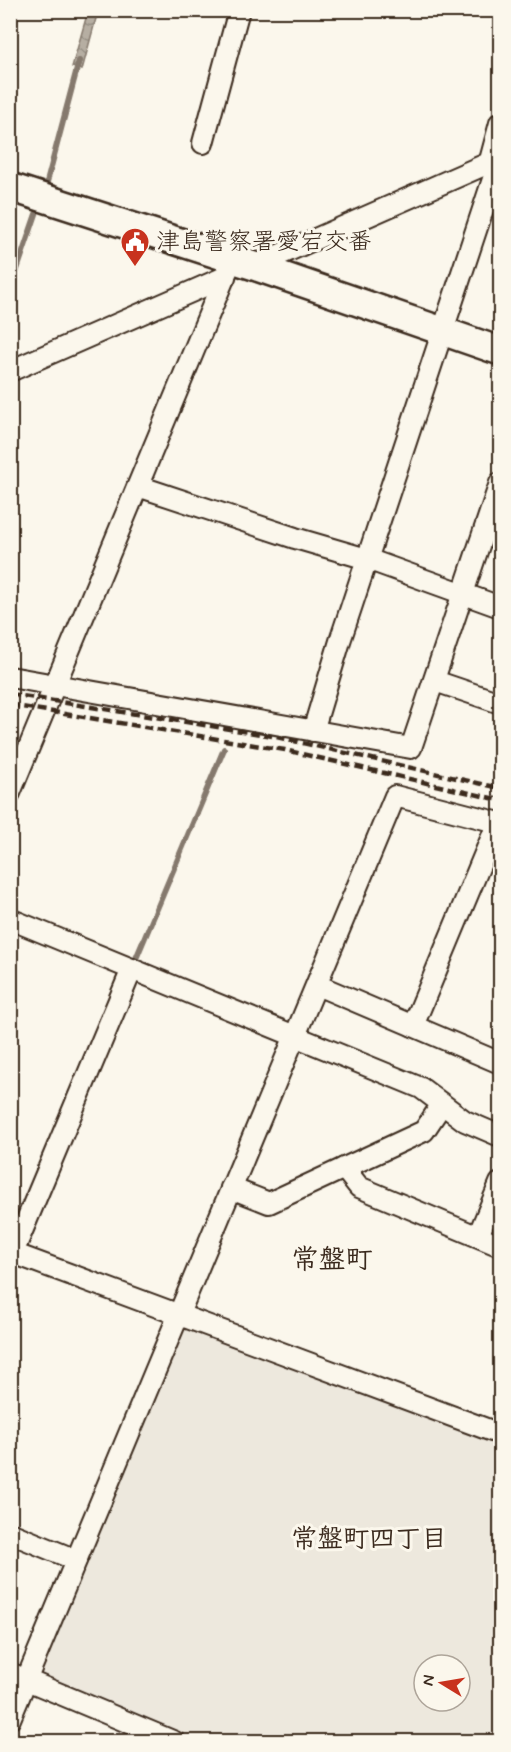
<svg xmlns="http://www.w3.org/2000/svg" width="511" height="1752" viewBox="0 0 511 1752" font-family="Mynerve,'Klee One',sans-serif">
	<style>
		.built { fill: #ede8dd; fill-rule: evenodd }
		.water { fill: url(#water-waves); stroke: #85796d; stroke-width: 1.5 }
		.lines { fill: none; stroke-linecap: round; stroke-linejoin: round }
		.stream { stroke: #85796d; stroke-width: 6 }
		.minor-casing { stroke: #3b2a1e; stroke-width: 24 }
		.secondary-casing { stroke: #3b2a1e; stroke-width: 32 }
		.minor { stroke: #fbf7ec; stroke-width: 20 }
		.secondary { stroke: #fbf7ec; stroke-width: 27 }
		.rail { stroke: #3b2a1e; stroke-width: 4.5; stroke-dasharray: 9 4.5; stroke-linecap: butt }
		.labels { text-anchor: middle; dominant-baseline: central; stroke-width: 6; stroke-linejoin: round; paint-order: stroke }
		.poi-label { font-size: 24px; fill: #3b2a1e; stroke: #fbf7ec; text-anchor: start }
		.neighbourhood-label { font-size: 26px; font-weight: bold; fill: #3b2a1e; stroke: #fbf7ec }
		.quarter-label { font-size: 27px; font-weight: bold; fill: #3b2a1e; stroke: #fbf7ec }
	</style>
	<defs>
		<pattern id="water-waves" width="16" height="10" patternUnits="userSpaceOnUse" patternTransform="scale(1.5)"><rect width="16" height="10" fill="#b6aea2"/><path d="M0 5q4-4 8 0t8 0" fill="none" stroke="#958e83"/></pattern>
	</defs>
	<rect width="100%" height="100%" fill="#fbf7ec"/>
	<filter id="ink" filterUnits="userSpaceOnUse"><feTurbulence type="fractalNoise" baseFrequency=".0167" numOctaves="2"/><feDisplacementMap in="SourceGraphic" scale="12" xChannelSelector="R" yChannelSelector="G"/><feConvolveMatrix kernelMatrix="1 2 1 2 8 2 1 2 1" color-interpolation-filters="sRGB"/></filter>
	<g filter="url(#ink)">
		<!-- built -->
		<path class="built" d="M 184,1326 L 500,1444 L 500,1741 L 202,1741 L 41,1675 L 38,1666 ZM 424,1665 L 460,1665 L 460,1701 L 424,1701 Z"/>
		<!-- water -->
		<polygon class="water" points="88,11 98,11 82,70 72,67"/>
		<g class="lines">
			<!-- stream -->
			<g class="stream">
				<polyline points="47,182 79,61"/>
				<polyline points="10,290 36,214"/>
				<polyline points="135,961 224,749"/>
			</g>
			<!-- minor casing -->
			<g class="minor-casing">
				<g id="minor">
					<polyline points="203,143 239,10"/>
					<polyline points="489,164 500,123"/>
					<polyline points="254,266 500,158"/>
					<polyline points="10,371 225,277"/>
					<polyline points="138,486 295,538 367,559 500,607"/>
					<polyline points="10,677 411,748 500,483"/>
					<polyline points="435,681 500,703"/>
					<polyline points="313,731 340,641 500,158"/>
					<polyline points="10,793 232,259"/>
					<polyline points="10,919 421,1088 465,1121 500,1136"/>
					<polyline points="317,985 500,1063"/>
					<polyline points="413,1026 498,822"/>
					<polyline points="344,1168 359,1187 500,1246"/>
					<polyline points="231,1188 269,1203 424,1131 442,1104"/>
					<polyline points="478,1236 500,1183"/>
					<polyline points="10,1252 500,1434"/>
					<polyline points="10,1260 132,969"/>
					<polyline points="10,1533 76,1560"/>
					<polyline points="10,1673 175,1742"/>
					<polyline points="10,1719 395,796 500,823"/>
				</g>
			</g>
			<!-- secondary casing -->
			<g class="secondary-casing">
				<polyline id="secondary" points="10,187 254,266 500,351"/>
			</g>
			<!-- minor -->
			<use href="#minor" class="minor"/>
			<!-- secondary -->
			<use href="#secondary" class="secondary"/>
			<!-- rail -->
			<g class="rail">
				<polyline points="10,694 267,735 500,788"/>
				<polyline points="10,705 285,750 500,800"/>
			</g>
		</g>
	</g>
	<!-- icons -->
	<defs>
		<g id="civic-pin" transform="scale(1.5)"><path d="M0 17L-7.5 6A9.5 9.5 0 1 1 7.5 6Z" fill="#c8321e" stroke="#fbf7ec"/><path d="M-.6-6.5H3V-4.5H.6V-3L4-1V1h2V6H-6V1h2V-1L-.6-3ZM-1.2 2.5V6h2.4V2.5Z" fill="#fff"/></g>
	</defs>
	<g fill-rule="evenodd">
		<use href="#civic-pin" x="135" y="242"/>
	</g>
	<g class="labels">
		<!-- poi labels -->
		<g class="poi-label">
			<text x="156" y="242">津島警察署愛宕交番</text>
		</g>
		<!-- neighbourhood labels -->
		<g class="neighbourhood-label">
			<text x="369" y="1540">常盤町四丁目</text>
		</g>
		<!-- quarter labels -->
		<g class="quarter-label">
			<text x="332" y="1260">常盤町</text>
		</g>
	</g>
	<!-- margin -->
	<rect width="511" height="1752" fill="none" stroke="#fbf7ec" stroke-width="36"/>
	<rect x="18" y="18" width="475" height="1716" fill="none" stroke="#3b2a1e" stroke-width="2" filter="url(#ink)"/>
	<!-- north arrow -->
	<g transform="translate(442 1683) rotate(281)"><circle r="28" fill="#fbf7ec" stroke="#aea59a" stroke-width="1.5"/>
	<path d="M0-4.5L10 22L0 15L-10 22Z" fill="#c8321e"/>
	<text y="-9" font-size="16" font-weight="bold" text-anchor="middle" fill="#3b2a1e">N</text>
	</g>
</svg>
